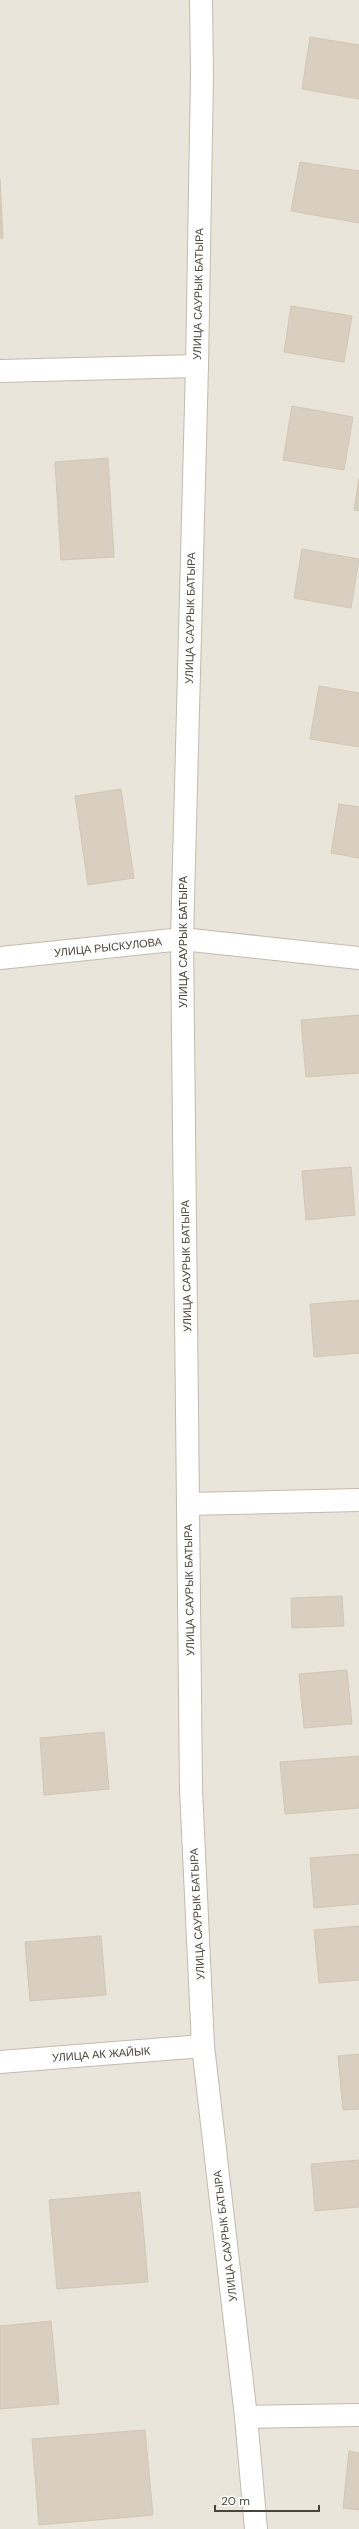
<svg xmlns="http://www.w3.org/2000/svg" width="359" height="2529" viewBox="0 0 359 2529" font-family="'DM Sans',sans-serif">
	<style>
		.residential { fill: #eae5da }
		.building { fill: #d8cfc1; stroke: #d3c7b4 }
		.lines { fill: none; stroke-linecap: round; stroke-linejoin: round }
		.minor-casing { stroke: #c2bbae; stroke-width: 24 }
		.minor { stroke: #fff; stroke-width: 22 }
		.labels { text-anchor: middle; dominant-baseline: central; stroke-width: 4; stroke-linejoin: round; paint-order: stroke }
		.street-label { font-size: 11px; fill: #4b4439; stroke: #fff }
	</style>
	<rect width="100%" height="100%" fill="#f6f3ec"/>
	<!-- residential -->
	<rect class="residential" x="0" y="0" width="359" height="2529"/>
	<!-- building -->
	<g class="building">
		<polygon points="310,37 359,45 359,99 302,89"/>
		<polygon points="300,162 359,171 359,223 291,211"/>
		<polygon points="0,179 3,238 0,238"/>
		<polygon points="291,306 352,316 344,362 284,352"/>
		<polygon points="292,406 353,417 344,470 283,460"/>
		<polygon points="108,458 114,557 61,560 55,462"/>
		<polygon points="359,478 359,511 354,510"/>
		<polygon points="302,549 359,559 351,608 294,598"/>
		<polygon points="319,686 359,693 359,747 310,739"/>
		<polygon points="121,789 134,878 88,885 75,796"/>
		<polygon points="339,804 359,807 359,858 331,853"/>
		<polygon points="359,1015 359,1073 306,1077 301,1020"/>
		<polygon points="351,1167 355,1215 306,1220 302,1171"/>
		<polygon points="359,1300 359,1353 314,1357 310,1304"/>
		<polygon points="342,1596 344,1626 292,1628 291,1598"/>
		<polygon points="347,1670 352,1724 304,1728 299,1674"/>
		<polygon points="104,1732 109,1789 44,1795 40,1738"/>
		<polygon points="359,1756 359,1808 285,1814 280,1762"/>
		<polygon points="359,1854 359,1904 314,1908 310,1858"/>
		<polygon points="359,1926 359,1980 319,1983 314,1930"/>
		<polygon points="101,1936 106,1995 30,2001 25,1942"/>
		<polygon points="359,2054 359,2109 343,2110 338,2056"/>
		<polygon points="359,2160 359,2207 315,2211 311,2164"/>
		<polygon points="140,2192 148,2282 57,2289 49,2200"/>
		<polygon points="51,2321 59,2404 0,2409 0,2326"/>
		<polygon points="145,2430 153,2515 39,2525 32,2439"/>
		<polygon points="349,2451 359,2453 359,2510 343,2508"/>
	</g>
	<g class="lines">
		<!-- minor casing -->
		<g class="minor-casing">
			<g id="minor">
				<polyline points="201,0 202,76 197,366 182,939 191,1789 203,2046 246,2417 256,2529"/>
				<polyline points="0,371 197,366"/>
				<polyline points="0,958 182,939 359,958"/>
				<polyline points="188,1504 359,1500"/>
				<polyline points="0,2062 203,2046"/>
				<polyline points="246,2417 359,2415"/>
			</g>
		</g>
		<!-- minor -->
		<use href="#minor" class="minor"/>
	</g>
	<g class="labels">
		<!-- street labels -->
		<g class="street-label">
			<text transform="translate(198 294) rotate(-89)">УЛИЦА САУРЫК БАТЫРА</text>
			<text transform="translate(190 618) rotate(-89)">УЛИЦА САУРЫК БАТЫРА</text>
			<text transform="translate(183 942) rotate(-90)">УЛИЦА САУРЫК БАТЫРА</text>
			<text transform="translate(108 947) rotate(-6)">УЛИЦА РЫСКУЛОВА</text>
			<text transform="translate(186 1266) rotate(-91)">УЛИЦА САУРЫК БАТЫРА</text>
			<text transform="translate(189 1590) rotate(-91)">УЛИЦА САУРЫК БАТЫРА</text>
			<text transform="translate(197 1914) rotate(-93)">УЛИЦА САУРЫК БАТЫРА</text>
			<text transform="translate(101 2054) rotate(-4)">УЛИЦА АК ЖАЙЫК</text>
			<text transform="translate(225 2236) rotate(-97)">УЛИЦА САУРЫК БАТЫРА</text>
		</g>
	</g>
	<!-- scale -->
	<path d="M215 2505v6h104v-6" fill="none" stroke="#4b4439" stroke-width="2"/>
	<text x="221" y="2505" font-size="12" fill="#4b4439" stroke="#ffffff" stroke-width="3" paint-order="stroke">20 m</text>
</svg>
